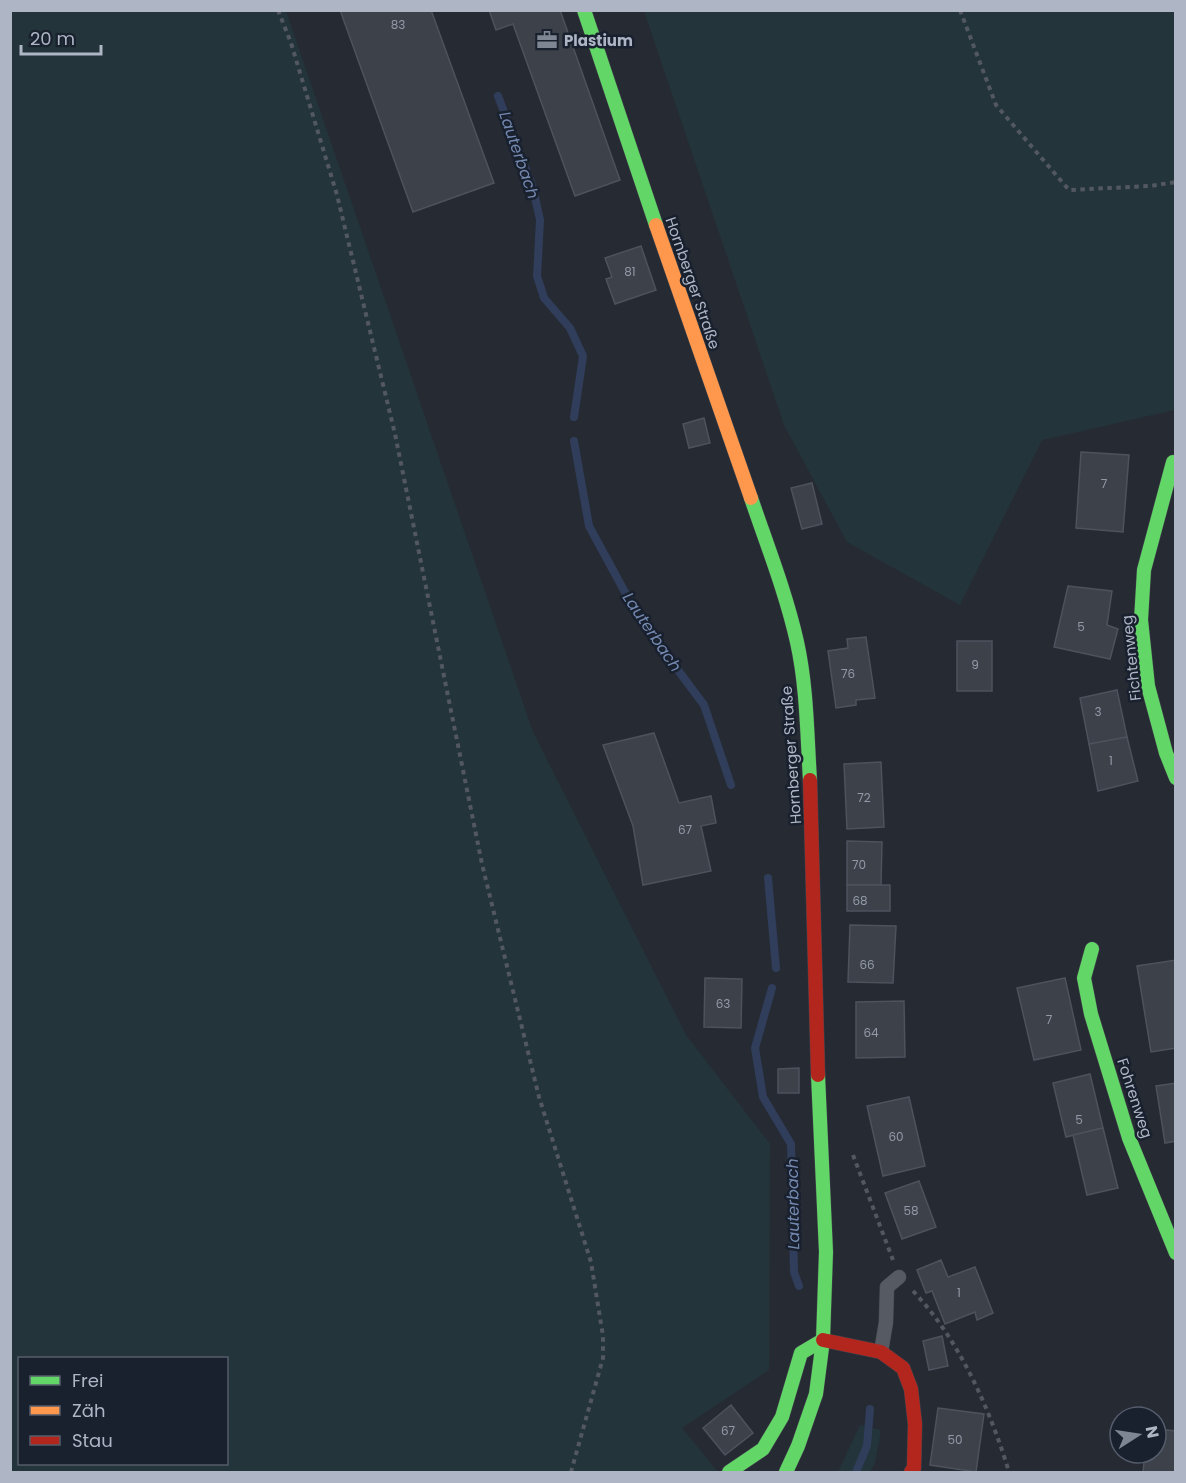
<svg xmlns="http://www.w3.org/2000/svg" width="1186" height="1483" viewBox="0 0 1186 1483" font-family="Poppins,sans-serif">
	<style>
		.green { fill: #23343a; fill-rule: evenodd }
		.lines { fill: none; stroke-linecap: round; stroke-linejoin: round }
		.stream { stroke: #303e5b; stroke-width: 8 }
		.building { fill: #3d414a; stroke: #4d525c; stroke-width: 1.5 }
		.lane-casing { stroke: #42454c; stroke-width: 15 }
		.fast-casing { stroke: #42454c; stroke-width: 15 }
		.slow-casing { stroke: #42454c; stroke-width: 15 }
		.jam-casing { stroke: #42454c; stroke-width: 15 }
		.path { stroke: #535860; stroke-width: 4; stroke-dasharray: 4.5 4.5; stroke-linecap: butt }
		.lane { stroke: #565a62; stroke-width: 14 }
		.fast { stroke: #63d668; stroke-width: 14 }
		.slow { stroke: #ff974d; stroke-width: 14 }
		.jam { stroke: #b3261e; stroke-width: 14 }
		.labels { text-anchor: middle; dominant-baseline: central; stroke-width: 5; stroke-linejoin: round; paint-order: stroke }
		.number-label { font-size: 12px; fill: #9299a7 }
		.poi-label { font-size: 15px; font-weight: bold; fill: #aeb6c6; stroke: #19202e; text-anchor: start }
		.street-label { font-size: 15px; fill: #aeb6c6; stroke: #19202e }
		.water-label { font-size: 16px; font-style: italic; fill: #7489b0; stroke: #19202e }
	</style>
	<rect width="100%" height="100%" fill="#262a33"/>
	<!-- green -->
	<g class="green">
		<path d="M 10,11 L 286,11 L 533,732 L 686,1035 L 770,1144 L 769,1370 L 682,1428 L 718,1472 L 11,1472 ZM 20,1358 L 226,1358 L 226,1464 L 20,1464 Z"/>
		<polygon points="644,11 1175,11 1175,410 1042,440 960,605 847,542 784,425"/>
		<polygon points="860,1425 881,1430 875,1463 870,1472 838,1472"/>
	</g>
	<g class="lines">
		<!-- stream -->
		<g class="stream">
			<polyline points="498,96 533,188 540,220 537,276 544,298 570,328 583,356 574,417"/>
			<polyline points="574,441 589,526 639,618 704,705 731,785"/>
			<polyline points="768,878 776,968"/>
			<polyline points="772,988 755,1048 763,1097 791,1144 794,1272 799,1286"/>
			<polyline points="856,1472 867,1446 870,1409"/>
		</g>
	</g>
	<!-- building -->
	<g class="building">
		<polygon points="340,10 431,10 494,183 413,212"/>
		<polygon points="489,10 560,10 620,180 575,196 513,24 496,30"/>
		<polygon points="641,246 656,290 615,304 606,279 612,277 605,258"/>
		<polygon points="704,418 710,443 689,448 683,424"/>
		<polygon points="1081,452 1129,455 1123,532 1076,528"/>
		<polygon points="812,483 822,524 802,529 791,488"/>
		<polygon points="1068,586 1112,591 1107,625 1118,629 1110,659 1054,647"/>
		<polygon points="866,637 875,698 856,700 856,705 836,708 828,651 848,648 847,639"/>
		<rect x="957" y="641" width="35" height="50"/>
		<polygon points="1117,690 1127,737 1089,744 1080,698"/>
		<polygon points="654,733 679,803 711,796 716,823 701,826 711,871 643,885 633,826 603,745"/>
		<polygon points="1127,737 1138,781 1098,791 1089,744"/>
		<polygon points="881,762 884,827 847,829 844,764"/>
		<polygon points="847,841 882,842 881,885 847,885"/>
		<rect x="847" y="885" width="43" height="26"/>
		<polygon points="850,925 896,926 893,983 848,982"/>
		<polygon points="1176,960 1176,1048 1151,1052 1137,966"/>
		<polygon points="705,978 742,979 741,1028 704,1027"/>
		<polygon points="1065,978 1081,1050 1034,1060 1017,988"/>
		<polygon points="904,1001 905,1057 856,1058 856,1002"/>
		<polygon points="799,1068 799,1093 778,1093 778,1069"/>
		<polygon points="1090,1074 1103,1128 1066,1137 1053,1083"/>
		<polygon points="1176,1083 1176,1141 1165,1143 1156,1086"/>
		<polygon points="909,1097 925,1166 883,1176 867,1106"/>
		<polygon points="1103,1128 1118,1188 1087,1195 1073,1135"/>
		<polygon points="919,1181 936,1227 902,1239 885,1193"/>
		<polygon points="941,1260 948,1277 975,1267 993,1313 977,1320 975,1312 945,1324 932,1291 926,1293 917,1270"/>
		<polygon points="942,1336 948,1366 929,1370 923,1341"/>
		<polygon points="731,1405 753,1433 725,1455 703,1428"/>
		<polygon points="938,1408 984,1414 976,1472 930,1465"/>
		<polygon points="1156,1429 1176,1431 1176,1472 1143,1472 1145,1453 1156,1453"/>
	</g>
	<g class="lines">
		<!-- lane casing -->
		<g class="lane-casing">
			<polyline id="lane" points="881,1352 886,1322 887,1287 899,1277"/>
		</g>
		<!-- fast casing -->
		<g class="fast-casing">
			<g id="fast">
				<polyline points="584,10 656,225"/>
				<polyline points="1173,462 1144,570 1141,620 1148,686 1166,753 1176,778"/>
				<path d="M 751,498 C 767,545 786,593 797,642 C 807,687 807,734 810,780"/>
				<polyline points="1092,949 1084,978 1091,1014 1129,1138 1176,1253"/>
				<polyline points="729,1472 763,1449 782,1417 801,1353 823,1340"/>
				<polyline points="786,1472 798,1446 816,1394 823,1340 826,1252 818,1075"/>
			</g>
		</g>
		<!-- slow casing -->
		<g class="slow-casing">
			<polyline id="slow" points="656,225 751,498"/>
		</g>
		<!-- jam casing -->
		<g class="jam-casing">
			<g id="jam">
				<polyline points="810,780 818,1075"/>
				<polyline points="823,1340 881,1352 903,1368 911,1389 915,1424 914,1468 911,1472"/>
			</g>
		</g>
		<!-- path -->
		<g class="path">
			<polyline points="278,10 291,43 337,195 395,434 482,864 539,1097 591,1262 603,1336 603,1358 571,1472"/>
			<polyline points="960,10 996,105 1069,190 1150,186 1176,182"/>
			<polyline points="853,1155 893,1260"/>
			<path d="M 913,1291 C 959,1339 990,1409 1009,1472"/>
		</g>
		<!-- lane -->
		<use href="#lane" class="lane"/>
		<!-- fast -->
		<use href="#fast" class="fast"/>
		<!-- slow -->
		<use href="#slow" class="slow"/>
		<!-- jam -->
		<use href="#jam" class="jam"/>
	</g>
	<!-- icons -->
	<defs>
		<g id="office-bare" transform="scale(1.62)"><path d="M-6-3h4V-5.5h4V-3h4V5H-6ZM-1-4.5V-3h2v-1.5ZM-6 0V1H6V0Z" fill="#7e8593" stroke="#19202e" stroke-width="2.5" paint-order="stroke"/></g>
	</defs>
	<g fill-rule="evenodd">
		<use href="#office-bare" x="547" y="40"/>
	</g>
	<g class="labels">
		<!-- number labels -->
		<g class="number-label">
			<text x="398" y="24">83</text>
			<text x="630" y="271">81</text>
			<text x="1104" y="483">7</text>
			<text x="1081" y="626">5</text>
			<text x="975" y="664">9</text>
			<text x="848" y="673">76</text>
			<text x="1098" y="711">3</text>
			<text x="1111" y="760">1</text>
			<text x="864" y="797">72</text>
			<text x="685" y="829">67</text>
			<text x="859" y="864">70</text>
			<text x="860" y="900">68</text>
			<text x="867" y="964">66</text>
			<text x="723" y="1003">63</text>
			<text x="1049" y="1019">7</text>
			<text x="871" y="1032">64</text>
			<text x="1079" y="1119">5</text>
			<text x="896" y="1136">60</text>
			<text x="911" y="1210">58</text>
			<text x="959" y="1292">1</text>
			<text x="728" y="1430">67</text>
			<text x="955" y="1439">50</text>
		</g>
		<!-- poi labels -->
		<g class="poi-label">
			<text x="564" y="40">Plastium</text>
		</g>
		<!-- street labels -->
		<g class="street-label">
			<text transform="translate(693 283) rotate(71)">Hornberger Straße</text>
			<text transform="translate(1131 658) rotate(-96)">Fichtenweg</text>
			<text transform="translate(791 755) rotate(-94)">Hornberger Straße</text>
			<text transform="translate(1135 1098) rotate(72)">Fohrenweg</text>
		</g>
		<!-- water labels -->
		<g class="water-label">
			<text transform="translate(519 155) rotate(71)">Lauterbach</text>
			<text transform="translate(652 632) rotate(56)">Lauterbach</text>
			<text transform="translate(793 1204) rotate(-91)">Lauterbach</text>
		</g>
	</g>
	<!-- border -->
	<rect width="1186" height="1483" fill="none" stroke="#aeb6c6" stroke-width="24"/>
	<!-- legend -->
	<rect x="18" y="1357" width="210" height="108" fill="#19202e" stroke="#555c6b" stroke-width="1.5"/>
	<rect x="30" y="1376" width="30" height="9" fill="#63d668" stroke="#555c6b" stroke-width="1.5"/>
	<text x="72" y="1387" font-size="18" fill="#aeb6c6">Frei</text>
	<rect x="30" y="1406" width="30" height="9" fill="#ff974d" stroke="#555c6b" stroke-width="1.5"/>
	<text x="72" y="1417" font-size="18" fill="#aeb6c6">Zäh</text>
	<rect x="30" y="1436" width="30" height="9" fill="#b3261e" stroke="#555c6b" stroke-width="1.5"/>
	<text x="72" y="1447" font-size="18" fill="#aeb6c6">Stau</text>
	<!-- north arrow -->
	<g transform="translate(1138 1435) rotate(78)"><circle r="28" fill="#19202e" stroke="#555c6b" stroke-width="1.5"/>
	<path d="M0-4.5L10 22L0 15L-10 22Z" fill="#7e8593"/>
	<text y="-9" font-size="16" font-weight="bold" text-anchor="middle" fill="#aeb6c6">N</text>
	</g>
	<!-- scale -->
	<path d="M21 45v9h80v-9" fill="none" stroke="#aeb6c6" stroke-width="3"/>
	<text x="30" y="45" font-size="18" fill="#aeb6c6" stroke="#19202e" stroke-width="4.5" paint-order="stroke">20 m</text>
</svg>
